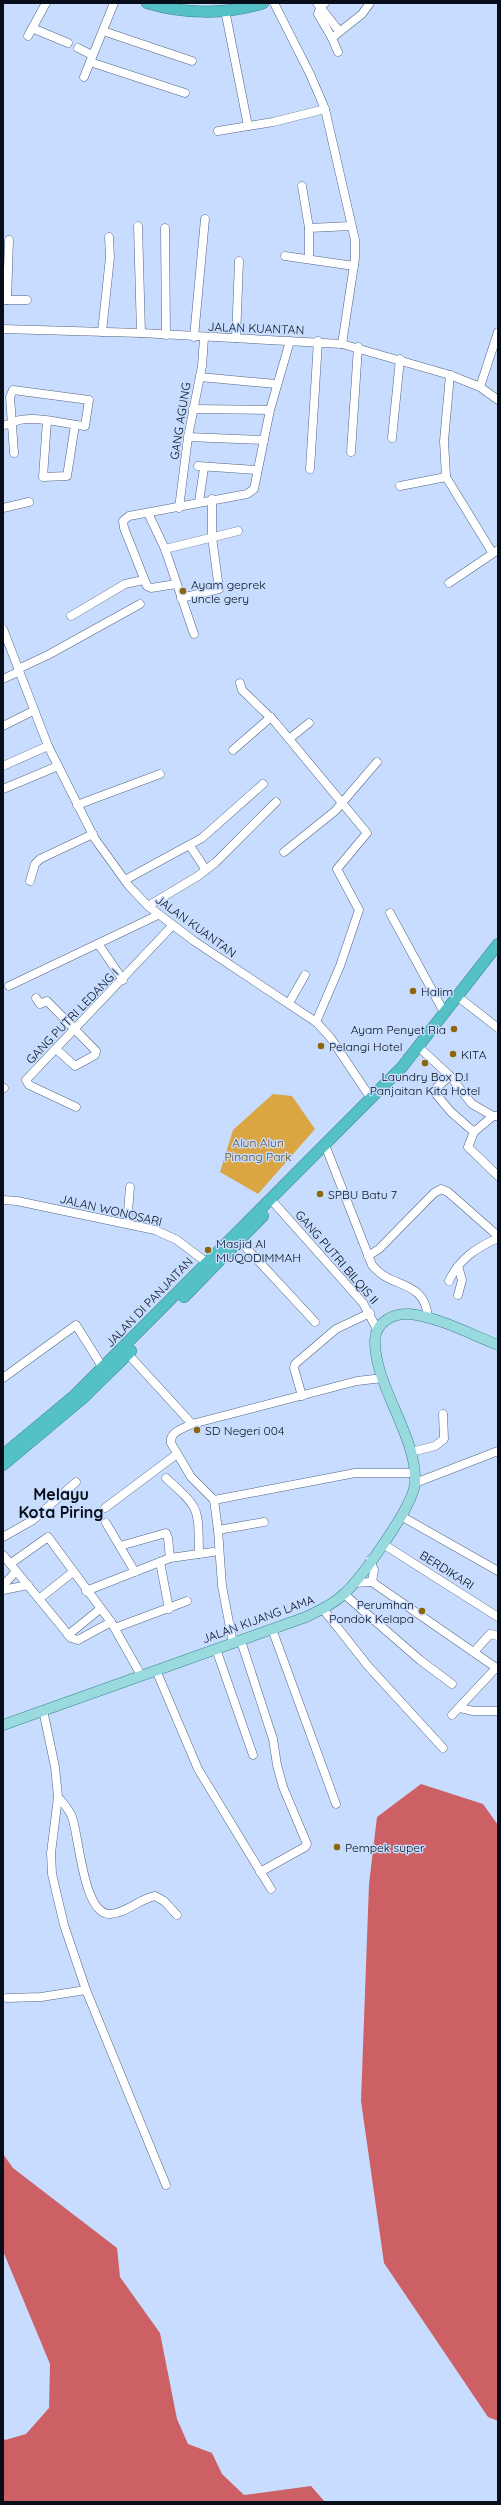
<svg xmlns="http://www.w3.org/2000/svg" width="501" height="2505" viewBox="0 0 501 2505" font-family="Quicksand,sans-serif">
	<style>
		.green { fill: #dba642 }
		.water { fill: #cd6064 }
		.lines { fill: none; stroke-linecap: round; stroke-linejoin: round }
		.minor-casing { stroke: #536582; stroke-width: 9 }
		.major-casing { stroke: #398289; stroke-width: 11 }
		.highway-casing { stroke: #398289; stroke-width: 12 }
		.minor { stroke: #fff; stroke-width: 8 }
		.major { stroke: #98dadd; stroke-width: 10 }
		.highway { stroke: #53c1c6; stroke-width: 11 }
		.poi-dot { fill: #8f650b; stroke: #c7dcfe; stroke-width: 1.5 }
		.labels { text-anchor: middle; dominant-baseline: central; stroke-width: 3; stroke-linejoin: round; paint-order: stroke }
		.street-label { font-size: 12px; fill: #080e19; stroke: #c7dcfe }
		.poi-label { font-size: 12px; fill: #080e19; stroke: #c7dcfe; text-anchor: start }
		.park-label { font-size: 12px; fill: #644c22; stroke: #c7dcfe }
		.district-label { font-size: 16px; font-weight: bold; fill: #080e19; stroke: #c7dcfe }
	</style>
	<rect width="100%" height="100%" fill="#c7dcfe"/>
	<!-- green -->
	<polygon class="green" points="273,1094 292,1096 315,1129 258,1194 220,1172 233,1130"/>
	<!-- water -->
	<g class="water">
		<polygon points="421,1784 483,1804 498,1825 498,2421 488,2417 384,2263 361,2101 369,1884 377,1817"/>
		<polygon points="3,2154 13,2168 117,2248 120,2277 160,2333 177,2419 188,2444 212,2453 222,2474 244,2495 311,2486 325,2502 3,2502 3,2438 5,2440 26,2434 49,2408 50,2364 3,2251"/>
	</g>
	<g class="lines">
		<!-- minor casing -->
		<g class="minor-casing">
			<g id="minor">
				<polyline points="274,3 310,74 325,109 355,240 355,258 342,344"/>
				<polyline points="317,3 339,31"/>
				<polyline points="325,3 320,8 318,14 332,38"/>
				<polyline points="225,10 248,126"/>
				<polyline points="32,28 68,43"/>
				<polyline points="103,31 192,61"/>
				<polyline points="28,36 46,3"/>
				<polyline points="78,48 92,55"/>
				<polyline points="338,52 332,38 362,14 370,3"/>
				<polyline points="90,62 185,93"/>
				<polyline points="84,77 114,3"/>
				<polyline points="218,131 273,122 325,109"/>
				<polyline points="302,186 309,228 309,259"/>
				<polyline points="138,226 141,333"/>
				<polyline points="165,228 166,335"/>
				<polyline points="309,228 351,226"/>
				<polyline points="285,256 354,266"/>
				<polyline points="3,300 27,300"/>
				<polyline points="7,300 9,240"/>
				<polyline points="3,329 141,333 342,344 450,375 480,387 498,400"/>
				<polyline points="102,332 110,257 109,237"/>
				<polyline points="194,337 205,219"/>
				<polyline points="236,338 239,261"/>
				<polyline points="450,375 444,441 446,477 492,552"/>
				<polyline points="200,377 276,384"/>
				<polyline points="480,387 498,332"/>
				<polyline points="193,409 270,410"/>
				<polyline points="47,421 43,477 67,476 75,425"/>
				<path d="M 12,424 C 22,412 69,425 85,426 L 89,400 L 13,390 L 10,397 L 14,453"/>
				<polyline points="3,425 12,424"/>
				<polyline points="188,437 264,440"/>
				<polyline points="392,438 400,359"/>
				<polyline points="351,452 358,347"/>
				<polyline points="198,466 257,470"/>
				<polyline points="310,469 318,341"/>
				<polyline points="400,486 446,477"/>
				<polyline points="199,502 204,468"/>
				<polyline points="3,508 29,502"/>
				<polyline points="179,508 188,437 202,366 204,338"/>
				<polyline points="148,513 165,549 194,634"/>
				<polyline points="165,549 238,531"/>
				<polyline points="449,583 498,550"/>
				<polyline points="176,584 151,588 147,586 124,528 123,521 129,516 247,494 254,489 270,410 290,341"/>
				<polyline points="181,598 219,589 212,537 212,499"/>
				<polyline points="71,616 125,584 144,580"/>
				<polyline points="3,629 48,746 95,839 129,886 148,906 194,941 316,1022 330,1037 370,1097"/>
				<polyline points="18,669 48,655 140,604"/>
				<polyline points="3,679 18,672"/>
				<polyline points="240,683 242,690 275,722 367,833 337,869 359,910 340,966 316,1022"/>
				<polyline points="3,726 33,711"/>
				<polyline points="289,739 309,723"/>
				<polyline points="233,750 271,717"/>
				<polyline points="3,766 48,746"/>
				<polyline points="3,789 58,766"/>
				<polyline points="77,805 160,774"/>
				<polyline points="190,846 206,870"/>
				<polyline points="284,852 335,811 377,762"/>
				<polyline points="125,880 202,838 263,784"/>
				<polyline points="30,881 35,864 40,859 93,834"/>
				<polyline points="148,906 198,876 216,862 276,802"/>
				<polyline points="390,913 445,1014"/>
				<polyline points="99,945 123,980"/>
				<polyline points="9,986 158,915"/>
				<polyline points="36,998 40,1004 47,1001 96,1051 95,1055 75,1066 56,1049"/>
				<polyline points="462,1000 498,1028"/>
				<polyline points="289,1003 305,975"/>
				<polyline points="423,1051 450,1076 472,1104 493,1116"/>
				<polyline points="450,1076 436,1088 435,1093 451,1112 474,1132 468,1147 498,1176"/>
				<polyline points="3,1088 4,1088"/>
				<polyline points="76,1107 29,1085 26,1080 173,925"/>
				<polyline points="474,1132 493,1116 497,1116"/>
				<path d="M 327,1150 L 372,1265 C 391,1290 425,1278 428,1318"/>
				<polyline points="3,1200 17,1201 155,1230 177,1240 206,1262"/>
				<polyline points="275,1204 363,1303 377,1329"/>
				<polyline points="127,1224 130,1187"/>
				<polyline points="239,1240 315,1322"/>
				<polyline points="368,1256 379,1249 434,1193 441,1189 448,1192 498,1236"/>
				<polyline points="458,1266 462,1280 458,1295"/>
				<path d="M 449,1281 C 459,1259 476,1248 498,1238"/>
				<polyline points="128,1354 192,1424"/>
				<polyline points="3,1378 76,1325 103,1368"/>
				<path d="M 383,1378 L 357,1381 L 192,1424 C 184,1428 169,1432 171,1443 L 191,1477 L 214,1500 L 355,1473 L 415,1473"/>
				<polyline points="302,1396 294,1368 295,1364 336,1329 370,1313"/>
				<polyline points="411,1452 435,1446 444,1439 443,1414"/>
				<path d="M 166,1478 C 201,1510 198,1507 199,1554"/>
				<polyline points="415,1483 498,1451"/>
				<polyline points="214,1500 218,1530 264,1522"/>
				<polyline points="105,1508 177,1454"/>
				<polyline points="401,1516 498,1571"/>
				<polyline points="106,1523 135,1572"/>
				<polyline points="218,1530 222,1586 233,1643"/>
				<polyline points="3,1537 33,1520 76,1482"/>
				<polyline points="383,1544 498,1617"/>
				<polyline points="120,1546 166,1533 168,1538 170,1558"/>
				<polyline points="3,1555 71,1638 78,1640 111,1622"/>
				<polyline points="160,1562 169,1609"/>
				<polyline points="10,1564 48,1537 111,1622 141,1675"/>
				<polyline points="372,1582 498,1669"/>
				<polyline points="355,1583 372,1582 374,1570 370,1560"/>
				<polyline points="3,1586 16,1571"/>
				<polyline points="3,1590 28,1585"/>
				<polyline points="86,1591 170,1558 213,1552"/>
				<polyline points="344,1594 420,1660 452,1684"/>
				<polyline points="39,1599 73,1572"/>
				<polyline points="323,1609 368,1666 443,1748"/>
				<polyline points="115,1628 187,1601"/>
				<polyline points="272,1629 336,1804"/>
				<polyline points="68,1635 100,1609"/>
				<polyline points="241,1641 273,1739 277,1765 283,1787 307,1844 305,1847 260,1872"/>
				<polyline points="216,1649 253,1755"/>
				<polyline points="474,1652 490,1634 498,1636"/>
				<polyline points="156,1670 198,1769 271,1889"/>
				<polyline points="460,1708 473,1711 498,1711"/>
				<polyline points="43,1710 55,1767 58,1797 51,1853 52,1874 64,1925 86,1990 166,2185"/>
				<polyline points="452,1715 496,1668"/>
				<path d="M 58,1797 C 63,1803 69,1809 72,1817 C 79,1835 83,1915 110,1914 C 127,1913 139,1899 155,1896 L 164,1901 L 177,1915"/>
				<polyline points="7,1998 41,1997 86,1990"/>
			</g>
		</g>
		<!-- major casing -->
		<g class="major-casing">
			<path id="major" d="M 3,1725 L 306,1617 C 320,1610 334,1604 345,1593 C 362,1577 415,1504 415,1482 C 417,1435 374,1386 375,1340 C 376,1322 393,1313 409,1314 C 439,1317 470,1334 498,1345"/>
		</g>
		<!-- highway casing -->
		<g class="highway-casing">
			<g id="highway">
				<path d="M 147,3 C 184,14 226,15 263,3"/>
				<polyline points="184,1297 263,1216"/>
				<polyline points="3,1455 75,1395 402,1067 498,944"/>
				<polyline points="3,1465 82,1399 131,1351"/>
			</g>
		</g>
		<!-- minor -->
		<use href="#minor" class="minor"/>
		<!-- major -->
		<use href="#major" class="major"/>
		<!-- highway -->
		<use href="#highway" class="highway"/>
	</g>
	<!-- markers -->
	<g class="poi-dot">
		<circle cx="183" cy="591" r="4"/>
		<circle cx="413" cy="991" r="4"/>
		<circle cx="454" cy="1029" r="4"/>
		<circle cx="321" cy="1046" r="4"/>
		<circle cx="453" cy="1054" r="4"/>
		<circle cx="425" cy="1063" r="4"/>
		<circle cx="320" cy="1194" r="4"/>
		<circle cx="208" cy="1250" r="4"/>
		<circle cx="197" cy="1430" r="4"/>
		<circle cx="422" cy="1611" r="4"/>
		<circle cx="337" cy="1847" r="4"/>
	</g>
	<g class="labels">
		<!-- street labels -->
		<g class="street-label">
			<text transform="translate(256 328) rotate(2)">JALAN KUANTAN</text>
			<text transform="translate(180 421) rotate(-81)">GANG AGUNG</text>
			<text transform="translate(196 926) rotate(36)">JALAN KUANTAN</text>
			<text transform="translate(72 1016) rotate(-46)">GANG PUTRI LEDANG I</text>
			<text transform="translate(111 1210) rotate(13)">JALAN WONOSARI</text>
			<text transform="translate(337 1257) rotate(49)">GANG PUTRI BILQIS II</text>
			<text transform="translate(149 1302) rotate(-46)">JALAN DI PANJAITAN</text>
			<text transform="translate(447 1570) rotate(32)">BERDIKARI</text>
			<text transform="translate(258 1619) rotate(-20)">JALAN KIJANG LAMA</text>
		</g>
		<!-- poi labels -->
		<g class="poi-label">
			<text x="191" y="584">Ayam geprek<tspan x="191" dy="14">uncle gery</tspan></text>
			<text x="421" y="991">Halim</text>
			<text x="446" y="1029" text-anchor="end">Ayam Penyet Ria</text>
			<text x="329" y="1046">Pelangi Hotel</text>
			<text x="461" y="1054">KITA</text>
			<text x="425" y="1076" text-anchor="middle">Laundry Box D.I<tspan x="425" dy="14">Panjaitan Kita Hotel</tspan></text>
			<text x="328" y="1194">SPBU Batu 7</text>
			<text x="216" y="1243">Masjid Al<tspan x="216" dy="14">MUQODIMMAH</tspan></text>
			<text x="205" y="1430">SD Negeri 004</text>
			<text x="414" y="1604" text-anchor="end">Perumhan<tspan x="414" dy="14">Pondok Kelapa</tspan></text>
			<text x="345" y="1847">Pempek super</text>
		</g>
		<!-- park labels -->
		<g class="park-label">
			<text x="258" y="1142">Alun Alun<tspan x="258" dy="14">Pinang Park</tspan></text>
		</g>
		<!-- district labels -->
		<g class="district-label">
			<text x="61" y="1494">Melayu<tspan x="61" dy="18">Kota Piring</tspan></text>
		</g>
	</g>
	<!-- border -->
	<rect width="501" height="2505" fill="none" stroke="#080e19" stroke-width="8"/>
</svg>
